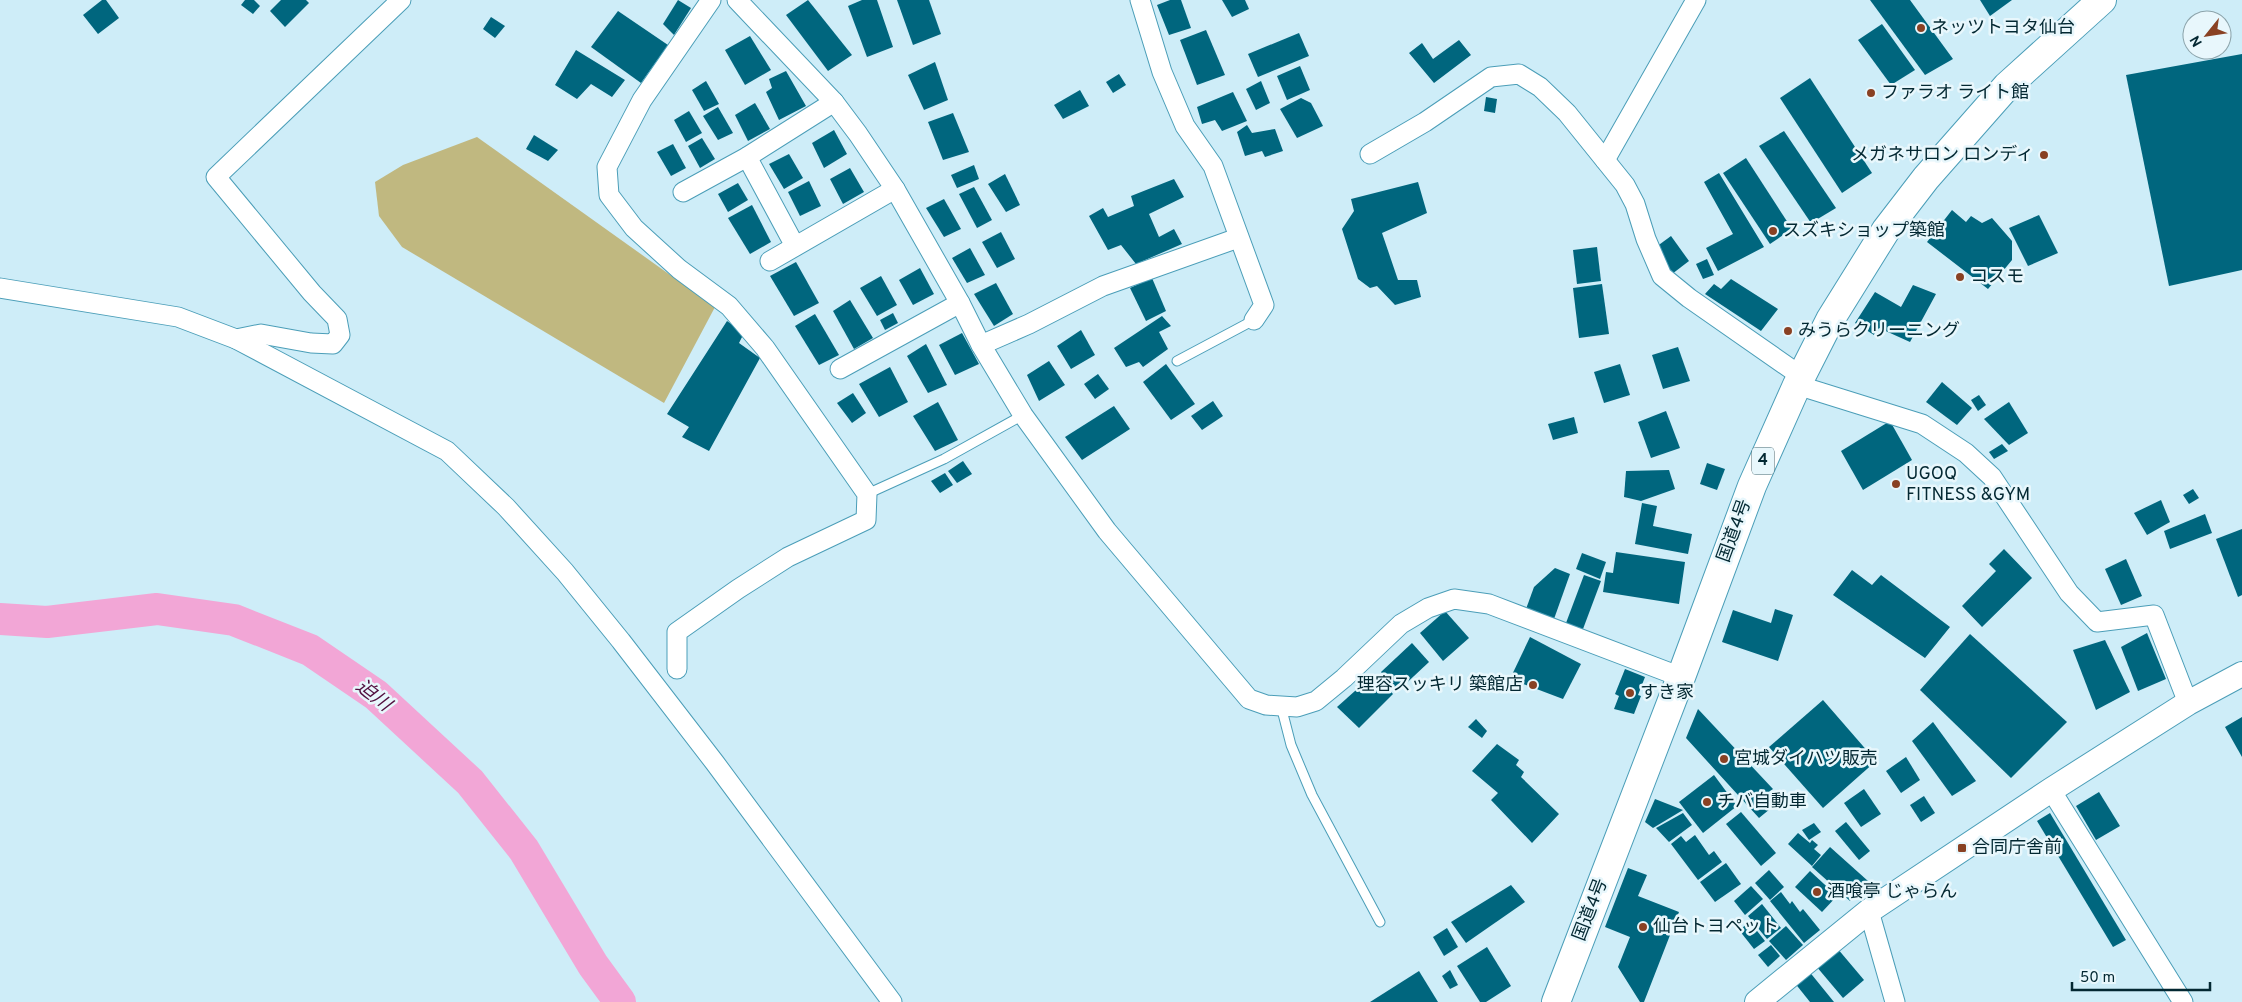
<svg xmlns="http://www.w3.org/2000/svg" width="2242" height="1002" viewBox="0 0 2242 1002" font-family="Overpass,'Noto Sans JP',sans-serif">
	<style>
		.green { fill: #c0b880 }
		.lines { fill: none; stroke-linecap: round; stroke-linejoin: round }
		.river { stroke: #f2a6d6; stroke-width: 32 }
		.building { fill: #00667e }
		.service-casing { stroke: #4b9eb8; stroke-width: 11 }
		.minor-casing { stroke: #4b9eb8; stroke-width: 21 }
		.tertiary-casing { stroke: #4b9eb8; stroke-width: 26 }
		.trunk-casing { stroke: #4b9eb8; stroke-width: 30 }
		.service { stroke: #fff; stroke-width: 9 }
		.minor { stroke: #fff; stroke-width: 19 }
		.tertiary { stroke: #fff; stroke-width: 24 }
		.trunk { stroke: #fff; stroke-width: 28 }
		.poi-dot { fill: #894123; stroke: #e8f7fc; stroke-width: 2 }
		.labels { text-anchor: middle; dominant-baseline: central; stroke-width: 5; stroke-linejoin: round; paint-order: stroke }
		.shield { fill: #e8f7fc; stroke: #48666f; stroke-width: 1 }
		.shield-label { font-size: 16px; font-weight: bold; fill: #032832 }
		.poi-label { font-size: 18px; fill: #032832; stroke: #e8f7fc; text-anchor: start }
		.street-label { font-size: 18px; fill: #032832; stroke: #e8f7fc }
		.water-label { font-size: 19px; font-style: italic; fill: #510e3e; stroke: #e8f7fc }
	</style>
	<rect width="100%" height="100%" fill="#ceedf8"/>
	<!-- green -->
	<polygon class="green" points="477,137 715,307 664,403 402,247 379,216 375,182 403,165"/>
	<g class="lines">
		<!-- river -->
		<polyline class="river" points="0,619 47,622 157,609 234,620 310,650 376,695 470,782 524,850 593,965 620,1002"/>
	</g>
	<!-- building -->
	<g class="building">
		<polygon points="102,0 106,0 119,18 98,34 83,15"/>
		<polygon points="245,0 254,0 260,6 253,14 241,5"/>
		<polygon points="281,0 306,0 309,3 285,27 270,11"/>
		<polygon points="678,0 691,8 674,35 663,24"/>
		<polygon points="808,0 852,55 828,71 786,15"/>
		<polygon points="862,0 877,0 893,47 867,57 848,6"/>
		<polygon points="897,0 929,0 941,34 913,45"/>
		<polygon points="1170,0 1181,0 1191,28 1169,35 1157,5"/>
		<polygon points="1222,0 1245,0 1249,9 1232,17"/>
		<polygon points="1870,0 1910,0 1953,59 1925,75"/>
		<polygon points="1980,0 2012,0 1990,16"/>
		<polygon points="618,11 668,45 641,83 591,47"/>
		<polygon points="491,17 505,26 495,38 483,29"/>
		<polygon points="1882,24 1915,70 1891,85 1858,40"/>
		<polygon points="1206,30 1225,75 1197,85 1180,40"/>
		<polygon points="1299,33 1309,56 1258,77 1248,54"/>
		<polygon points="750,36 771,70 745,85 725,50"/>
		<polygon points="1459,40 1471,55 1434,83 1409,53 1422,43 1433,59"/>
		<polygon points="576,50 625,80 612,97 591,84 577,99 555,85"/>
		<polygon points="2242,54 2242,270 2169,286 2126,75"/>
		<polygon points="935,62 948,100 924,110 908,75"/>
		<polygon points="1300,66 1310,90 1287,100 1277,76"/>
		<polygon points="786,71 806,106 779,120 766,92 772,88 769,79"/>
		<polygon points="1119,74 1126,85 1113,93 1106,82"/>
		<polygon points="1810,78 1872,173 1842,193 1780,98"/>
		<polygon points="706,81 719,104 704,111 692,90"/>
		<polygon points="1261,81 1270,103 1256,110 1246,89"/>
		<polygon points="1080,90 1089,106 1063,119 1054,105"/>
		<polygon points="1233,92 1247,121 1222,131 1215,120 1202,124 1197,107"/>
		<polygon points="1486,97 1497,99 1495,113 1484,111"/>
		<polygon points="1301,98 1311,103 1323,126 1297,138 1280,109"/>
		<polygon points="755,103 770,129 748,141 735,115"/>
		<polygon points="718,107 733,133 718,140 703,116"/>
		<polygon points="689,111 702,133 686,142 674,120"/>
		<polygon points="953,113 969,152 943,160 928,122"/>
		<polygon points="1247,125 1252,133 1275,129 1283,151 1265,157 1262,151 1245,156 1237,132"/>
		<polygon points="834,130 847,154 824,168 812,143"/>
		<polygon points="1784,131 1836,208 1811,223 1759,146"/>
		<polygon points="534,135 558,150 548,161 526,149"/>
		<polygon points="702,138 715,159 700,168 688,146"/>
		<polygon points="673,144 686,168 671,176 657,152"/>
		<polygon points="789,154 803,178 784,189 769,164"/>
		<polygon points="1746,158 1792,229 1770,244 1723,173"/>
		<polygon points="974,165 979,179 957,188 951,175"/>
		<polygon points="850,168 864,192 843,204 830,179"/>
		<polygon points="1719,173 1764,247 1718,271 1706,248 1733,234 1704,182"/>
		<polygon points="1005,174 1020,205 1006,212 988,184"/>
		<polygon points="1174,179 1184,197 1149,214 1159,237 1174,229 1182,244 1136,264 1121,245 1108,250 1089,216 1103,208 1108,217 1134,206 1131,196"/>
		<polygon points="809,181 821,206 800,216 788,192"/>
		<polygon points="1418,182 1427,213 1382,233 1398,280 1417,280 1421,297 1395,305 1377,286 1370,288 1358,279 1342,229 1354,211 1351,199"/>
		<polygon points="738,183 748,200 728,212 718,194"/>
		<polygon points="974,187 992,220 977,228 959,194"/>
		<polygon points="944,199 961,229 944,237 926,208"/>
		<polygon points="752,205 771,242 750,254 728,218"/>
		<polygon points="1952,210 1966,222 1971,216 1982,223 1992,218 2012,241 2012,260 1988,289 1927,242"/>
		<polygon points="2039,215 2058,253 2028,266 2009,228"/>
		<polygon points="1001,232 1015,259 997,268 982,242"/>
		<polygon points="1671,236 1689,261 1672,274 1652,250"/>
		<polygon points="1597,247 1601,281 1577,284 1573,250"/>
		<polygon points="970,248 985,275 967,283 952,258"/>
		<polygon points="1707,259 1714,275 1703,279 1696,264"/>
		<polygon points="796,262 819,303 794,316 770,276"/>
		<polygon points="920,268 934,294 913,305 899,280"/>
		<polygon points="881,276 897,305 877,316 860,288"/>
		<polygon points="1152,278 1166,311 1146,321 1130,288"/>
		<polygon points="1731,279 1778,309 1761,331 1705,294 1714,284 1721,289"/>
		<polygon points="996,283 1013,314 994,326 974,294"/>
		<polygon points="1602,284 1609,334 1579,338 1573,288"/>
		<polygon points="1913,285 1936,294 1910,342 1879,328 1874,335 1855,323 1875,292 1901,307"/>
		<polygon points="850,300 873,338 854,349 833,311"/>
		<polygon points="893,313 898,323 885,330 880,320"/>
		<polygon points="815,314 839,355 819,365 795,326"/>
		<polygon points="1162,316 1171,326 1159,332 1168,349 1143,367 1139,362 1126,367 1114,348"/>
		<polygon points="727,321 744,333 739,343 760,358 709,451 682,437 689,427 667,414"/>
		<polygon points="1081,330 1095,355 1071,369 1057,346"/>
		<polygon points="962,333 979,364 955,375 939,345"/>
		<polygon points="926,344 947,385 928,393 907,356"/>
		<polygon points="1678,347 1690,381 1663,389 1652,355"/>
		<polygon points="1049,361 1065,385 1039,401 1027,375"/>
		<polygon points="1166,364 1195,404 1171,420 1143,382"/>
		<polygon points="1620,364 1630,395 1604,403 1594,372"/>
		<polygon points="890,367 908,402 879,417 859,384"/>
		<polygon points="1098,374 1109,389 1095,399 1084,384"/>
		<polygon points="1942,382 1972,408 1957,425 1926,402"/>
		<polygon points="853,393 866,413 852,423 837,403"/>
		<polygon points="1979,395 1986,405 1978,411 1971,400"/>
		<polygon points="1213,401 1223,416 1202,430 1191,416"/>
		<polygon points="938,402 958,440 935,451 913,416"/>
		<polygon points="2009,402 2028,433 2009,445 1984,419"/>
		<polygon points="1114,406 1130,429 1082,460 1065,437"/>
		<polygon points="1666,411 1680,448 1651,458 1638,422"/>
		<polygon points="1574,417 1578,433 1553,440 1548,424"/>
		<polygon points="1890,421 1912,460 1863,490 1841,451"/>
		<polygon points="2002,444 2008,451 1994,459 1989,452"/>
		<polygon points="963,461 972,474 957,483 948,471"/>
		<polygon points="1707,463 1725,469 1717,490 1700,484"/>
		<polygon points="1669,470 1675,489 1641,501 1624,497 1626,471"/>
		<polygon points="945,473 953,485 940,493 931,481"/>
		<polygon points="2193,489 2199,498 2189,504 2183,495"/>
		<polygon points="2161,500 2170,522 2147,535 2134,513"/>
		<polygon points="1642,503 1657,506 1653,526 1692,534 1688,554 1635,544"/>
		<polygon points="2205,514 2212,533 2170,549 2164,531"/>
		<polygon points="2242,529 2242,595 2238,597 2216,539"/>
		<polygon points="2004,549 2032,578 1982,627 1962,606 1996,571 1989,564"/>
		<polygon points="1616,552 1685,562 1679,604 1603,592 1606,572 1613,573"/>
		<polygon points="1582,553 1606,562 1600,579 1576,569"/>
		<polygon points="2126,559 2142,596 2121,605 2105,569"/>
		<polygon points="1555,568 1570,574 1554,619 1526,609 1534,587"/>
		<polygon points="1852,570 1872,585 1881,575 1950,627 1925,658 1833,595"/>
		<polygon points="1584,575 1601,581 1583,629 1566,623"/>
		<polygon points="1775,609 1793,615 1778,661 1722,642 1733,610 1771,623"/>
		<polygon points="1445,611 1469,638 1443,661 1420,633"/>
		<polygon points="2147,633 2166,679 2138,691 2121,647"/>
		<polygon points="1970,634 2067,722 2011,778 1920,690"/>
		<polygon points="1530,637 1581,664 1563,699 1510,679"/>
		<polygon points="2105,640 2130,692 2096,710 2073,650"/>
		<polygon points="1412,643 1429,662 1398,691 1381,672"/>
		<polygon points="1625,669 1645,677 1638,695 1641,696 1634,714 1614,709 1619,696 1615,694"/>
		<polygon points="1374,674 1393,694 1359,728 1337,707"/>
		<polygon points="1823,700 1876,761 1823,808 1769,747"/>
		<polygon points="1698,709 1773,789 1762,797 1770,809 1759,818 1686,738"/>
		<polygon points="2242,717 2242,757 2225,727"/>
		<polygon points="1476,719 1487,731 1482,738 1468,727"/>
		<polygon points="1933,722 1976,781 1952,796 1912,741"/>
		<polygon points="1497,744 1519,760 1516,765 1524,772 1521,777 1559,814 1532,843 1491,800 1498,793 1472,771"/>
		<polygon points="1906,757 1920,780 1901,793 1886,771"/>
		<polygon points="1714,775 1737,806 1703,833 1679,802"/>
		<polygon points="1864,789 1881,814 1861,827 1844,803"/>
		<polygon points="2099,792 2120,826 2096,840 2076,806"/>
		<polygon points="1924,796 1935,813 1921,822 1910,805"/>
		<polygon points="1655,799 1683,810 1653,828 1645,822"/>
		<polygon points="1741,812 1776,853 1761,866 1726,824"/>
		<polygon points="1683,813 1692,825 1669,842 1656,828"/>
		<polygon points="2050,813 2126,940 2113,947 2037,821"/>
		<polygon points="1846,822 1870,851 1859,860 1835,831"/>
		<polygon points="1814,823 1821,832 1809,840 1802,830"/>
		<polygon points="1798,833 1810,843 1812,840 1818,845 1814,849 1821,855 1812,866 1788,844"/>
		<polygon points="1695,835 1709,855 1714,851 1722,862 1698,880 1671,844 1681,836 1686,842"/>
		<polygon points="1830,847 1868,881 1850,901 1812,867"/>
		<polygon points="1726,863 1741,884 1715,902 1700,882"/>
		<polygon points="1628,868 1647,875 1638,896 1679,912 1644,1002 1640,1002 1618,967 1630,937 1605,927"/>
		<polygon points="1769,870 1784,887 1770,900 1755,883"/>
		<polygon points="1810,871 1837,896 1822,912 1795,887"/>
		<polygon points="1511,885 1525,902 1466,943 1451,922"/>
		<polygon points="1751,886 1763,899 1745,915 1734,901"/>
		<polygon points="1781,892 1790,904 1792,901 1800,912 1803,909 1820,930 1804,943 1770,901"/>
		<polygon points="1762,904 1781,928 1767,939 1748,916"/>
		<polygon points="1750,922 1765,941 1754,949 1739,930"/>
		<polygon points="1786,926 1803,945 1786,960 1769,941"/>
		<polygon points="1447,928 1458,947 1444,956 1433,937"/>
		<polygon points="1771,945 1780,956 1768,967 1758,955"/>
		<polygon points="1487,947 1511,986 1486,1002 1480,1002 1457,966"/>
		<polygon points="1837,948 1864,980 1843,998 1816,966"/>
		<polygon points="1450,970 1458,985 1450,989 1442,976"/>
		<polygon points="1808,970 1834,1002 1810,1002 1794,982"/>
		<polygon points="1419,971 1438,1002 1370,1002"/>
	</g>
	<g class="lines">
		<!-- service casing -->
		<g class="service-casing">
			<g id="service">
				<polyline points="1177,361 1254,320"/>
				<polyline points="867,494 944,459 1023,415"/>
				<polyline points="1281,706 1291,745 1312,795 1380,922"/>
			</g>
		</g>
		<!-- minor casing -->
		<g class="minor-casing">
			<g id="minor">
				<polyline points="737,0 834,102 858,134 895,189 960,303 981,345 1023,415 1107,531 1249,699 1266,705 1281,706 1297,707 1316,701 1344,678 1401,624 1428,608 1454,599 1489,604 1681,677"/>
				<polyline points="1140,0 1162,72 1185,126 1213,166 1264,305 1254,320"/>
				<polyline points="1370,154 1425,122 1491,77 1519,74 1540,87 1567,113 1625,185 1635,204 1646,239 1662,276 1689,298 1801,376"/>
				<polyline points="747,157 795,246"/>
				<polyline points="1605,160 1696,0"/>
				<polyline points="683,192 747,157 834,102"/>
				<polyline points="770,261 895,189"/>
				<polyline points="0,288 178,317 236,339 447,451 506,507 565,572 621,641 715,763 892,1002"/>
				<polyline points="236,339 261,334 311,343 333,344 340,335 337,319 312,293 216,177 401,0"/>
				<polyline points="981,345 1029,324 1103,286 1238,238"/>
				<polyline points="840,369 960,303"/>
				<polyline points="1797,385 1922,424 1966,453 1992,477 2069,593 2097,622 2154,615 2188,703"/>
				<polyline points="677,669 677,632 738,589 788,557 866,520 867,494 765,348 729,306 679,269 634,228 609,195 607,167 642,100 711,0"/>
				<polyline points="2051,790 2183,1002"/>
				<polyline points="1869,911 1895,1002"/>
			</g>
		</g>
		<!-- tertiary casing -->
		<g class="tertiary-casing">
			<polyline id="tertiary" points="1757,1002 1869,911 2051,790 2188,703 2242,674"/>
		</g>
		<!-- trunk casing -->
		<g class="trunk-casing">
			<polyline id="trunk" points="1556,1002 1681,677 1752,486 1797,385 1830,320 1886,230 1926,178 2007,86 2102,0"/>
		</g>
		<!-- service -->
		<use href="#service" class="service"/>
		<!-- minor -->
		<use href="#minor" class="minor"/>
		<!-- tertiary -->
		<use href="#tertiary" class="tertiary"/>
		<!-- trunk -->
		<use href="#trunk" class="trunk"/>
	</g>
	<!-- markers -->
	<g class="poi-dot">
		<circle cx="1921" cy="28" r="5"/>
		<circle cx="1871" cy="93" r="5"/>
		<circle cx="2044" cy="155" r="5"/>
		<circle cx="1773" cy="231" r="5"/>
		<circle cx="1960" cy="277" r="5"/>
		<circle cx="1788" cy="331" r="5"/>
		<circle cx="1896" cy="484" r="5"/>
		<circle cx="1533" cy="685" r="5"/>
		<circle cx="1630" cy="693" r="5"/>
		<circle cx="1724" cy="759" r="5"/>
		<circle cx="1707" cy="802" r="5"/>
		<rect x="1957" y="843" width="10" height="10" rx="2.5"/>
		<circle cx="1817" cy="892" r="5"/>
		<circle cx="1643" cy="927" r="5"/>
	</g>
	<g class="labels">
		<!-- shield labels -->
		<rect class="shield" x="1752" y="447.5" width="22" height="27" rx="4"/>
		<g class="shield-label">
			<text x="1763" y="461">4</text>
		</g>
		<!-- poi labels -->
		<g class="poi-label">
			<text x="1931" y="28">ネッツトヨタ仙台</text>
			<text x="1881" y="93">ファラオ ライト館</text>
			<text x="2034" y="155" text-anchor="end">メガネサロン ロンディ</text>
			<text x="1783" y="231">スズキショップ築館</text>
			<text x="1970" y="277">コスモ</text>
			<text x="1798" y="331">みうらクリーニング</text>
			<text x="1906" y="474">UGOQ<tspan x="1906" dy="21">FITNESS &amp;GYM</tspan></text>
			<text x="1523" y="685" text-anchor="end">理容スッキリ 築館店</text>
			<text x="1640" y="693">すき家</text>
			<text x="1734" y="759">宮城ダイハツ販売</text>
			<text x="1717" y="802">チバ自動車</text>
			<text x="1972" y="848">合同庁舎前</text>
			<text x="1827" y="892">酒喰亭 じゃらん</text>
			<text x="1653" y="927">仙台トヨペット</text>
		</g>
		<!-- street labels -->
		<g class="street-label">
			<text transform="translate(1735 531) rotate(-70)">国道4号</text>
			<text transform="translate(1591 910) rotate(-69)">国道4号</text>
		</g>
		<!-- water labels -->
		<g class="water-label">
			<text transform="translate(373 696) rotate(38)">迫川</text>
		</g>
	</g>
	<!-- north arrow -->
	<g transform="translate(2207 35) rotate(240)"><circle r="24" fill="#e8f7fc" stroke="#8ca4ab"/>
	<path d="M0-4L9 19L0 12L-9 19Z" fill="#894123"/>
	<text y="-8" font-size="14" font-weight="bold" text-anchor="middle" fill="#032832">N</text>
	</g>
	<!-- scale -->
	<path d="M2072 982v8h138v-8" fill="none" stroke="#032832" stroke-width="2.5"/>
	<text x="2080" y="982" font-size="15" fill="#032832" stroke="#e8f7fc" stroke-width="4" paint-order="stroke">50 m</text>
</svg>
